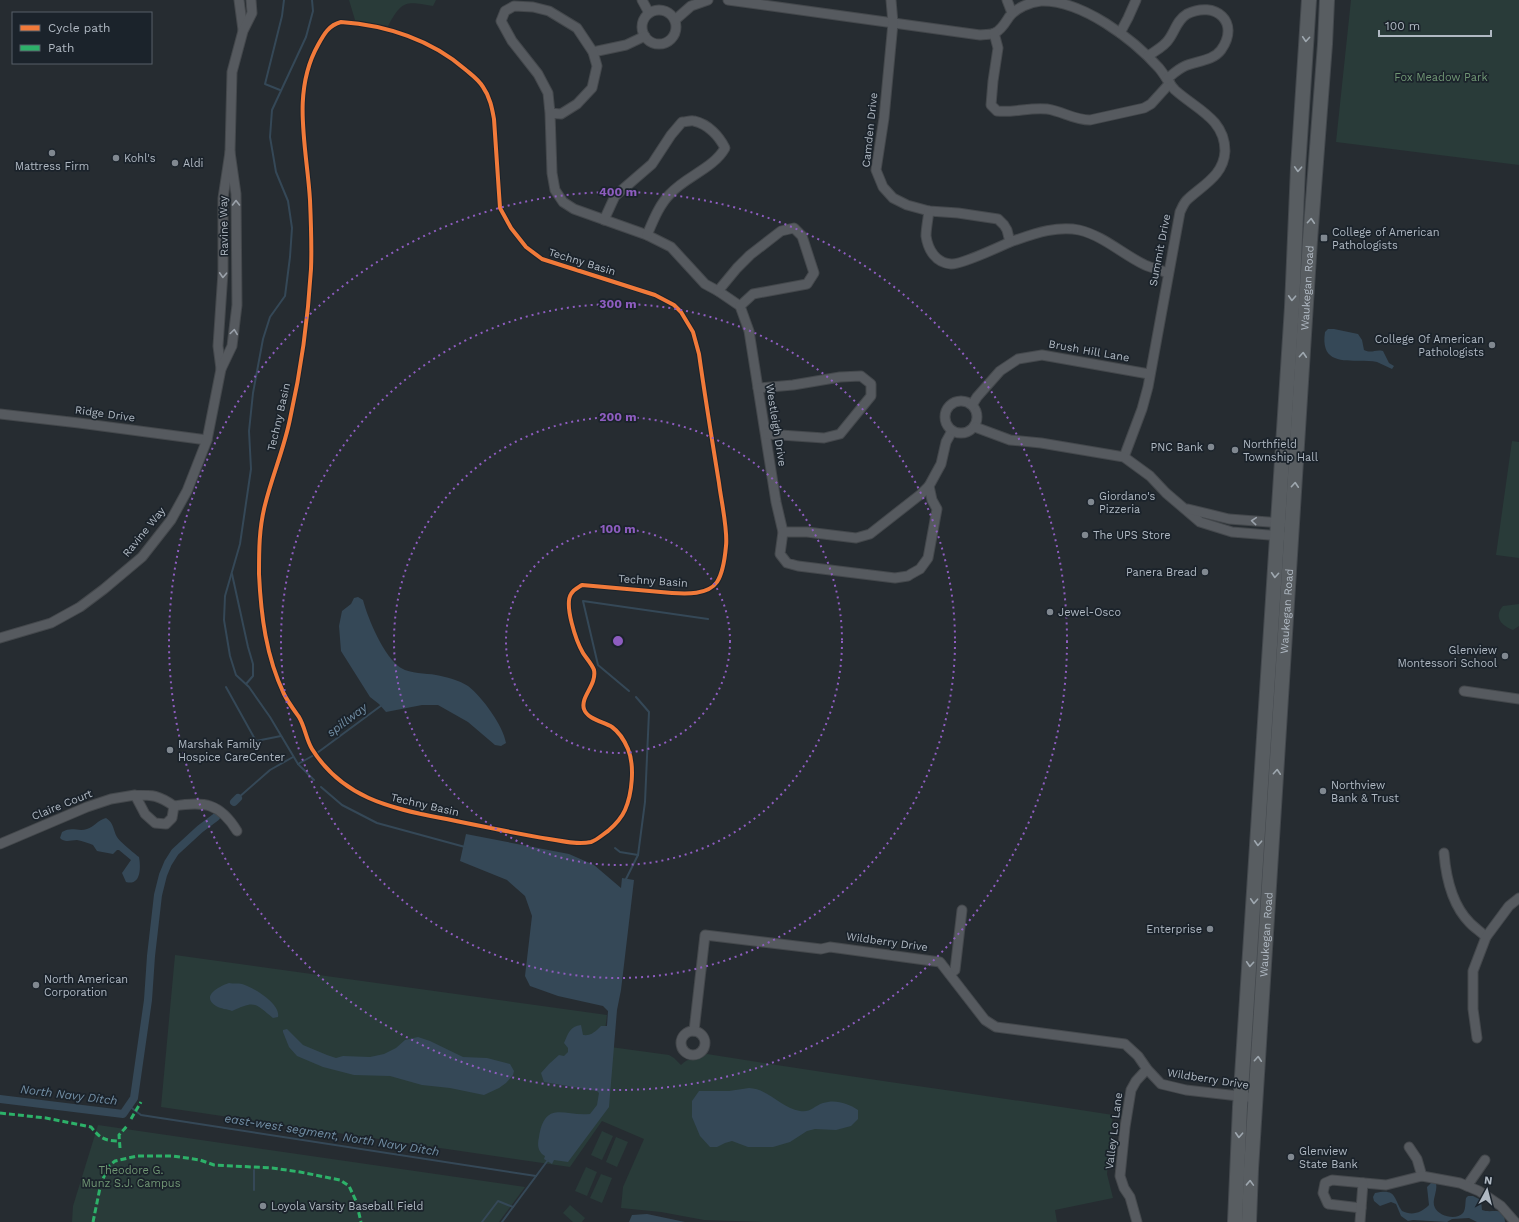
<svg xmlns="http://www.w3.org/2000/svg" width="1519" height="1222" viewBox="0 0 1519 1222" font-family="'Work Sans',sans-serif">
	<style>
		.green { fill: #293b39 }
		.water { fill: #354857 }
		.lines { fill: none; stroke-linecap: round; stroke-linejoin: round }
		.stream { stroke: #354857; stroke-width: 2 }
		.canal { stroke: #354857; stroke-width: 8 }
		.street-casing { stroke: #44484c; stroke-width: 11 }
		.primary-casing { stroke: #44494e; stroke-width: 16 }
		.street { stroke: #565a5f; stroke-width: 9 }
		.primary { stroke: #585d61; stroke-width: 14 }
		.quiet { stroke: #2db169; stroke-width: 3; stroke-dasharray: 6 3; stroke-linecap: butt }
		.cycleway-casing { stroke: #1b232b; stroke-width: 6 }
		.cycleway { stroke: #f17a3a; stroke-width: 4 }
		.oneway { stroke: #9ea7af }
		.oneway2 { stroke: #9aa1aa }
		.ring { fill: none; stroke: #8e5dc0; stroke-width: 2; stroke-dasharray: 2 4 }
		.poi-dot { fill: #808890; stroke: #1b232b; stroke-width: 1.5 }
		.labels { text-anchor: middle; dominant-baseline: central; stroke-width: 3.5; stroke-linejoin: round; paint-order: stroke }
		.park-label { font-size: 11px; fill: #709674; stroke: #1b232b }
		.street-label { font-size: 11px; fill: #b0b9c3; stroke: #1b232b }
		.poi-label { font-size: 11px; fill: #b0b9c3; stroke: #1b232b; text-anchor: start }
		.water-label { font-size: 12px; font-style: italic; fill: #728ea4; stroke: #1b232b }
		.centre { fill: #8e5dc0; stroke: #1b232b; stroke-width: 2 }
		.ring-label { font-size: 12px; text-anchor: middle; font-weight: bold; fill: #8e5dc0; stroke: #1b232b; stroke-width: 3.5; stroke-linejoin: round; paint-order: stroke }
	</style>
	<rect width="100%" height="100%" fill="#262c31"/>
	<!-- green -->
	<g class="green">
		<path d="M 349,0 L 436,0 L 433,6 C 406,1 402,0 388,26 L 355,20 Z"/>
		<polygon points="1351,0 1519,0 1519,165 1336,142"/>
		<polygon points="1512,441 1519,442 1519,558 1496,555"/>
		<path d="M 1519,604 L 1519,626 L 1513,630 C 1502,626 1493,617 1503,606 Z"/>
		<path d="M 175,955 L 607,1015 L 603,1046 L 669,1055 L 674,1058 L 681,1065 C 688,1057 698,1059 707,1054 C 842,1076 978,1094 1113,1115 L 1107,1174 L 1113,1198 L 1055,1210 L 1057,1222 L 764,1222 L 704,1220 L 661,1212 L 621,1208 L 623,1187 L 644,1139 L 602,1121 L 570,1167 L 161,1107 Z"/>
		<polygon points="98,1125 525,1187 499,1222 72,1222 73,1206"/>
		<polygon points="602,1131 613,1136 602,1160 591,1155"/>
		<polygon points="616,1137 628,1142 617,1167 606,1162"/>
		<polygon points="586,1167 597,1172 587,1196 575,1191"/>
		<polygon points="601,1174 612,1178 602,1203 590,1198"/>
		<polygon points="570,1205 585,1218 582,1222 573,1222 563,1213"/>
	</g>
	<!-- water -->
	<g class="water">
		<path d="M 1328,329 L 1334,329 L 1358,334 L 1362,340 L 1364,350 C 1372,354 1375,349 1383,351 L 1389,363 L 1394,366 L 1392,369 C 1387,367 1382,364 1377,362 C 1356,357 1319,371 1325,332 Z"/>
		<path d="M 358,597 L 363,600 C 368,619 384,657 401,668 C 411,674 425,673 436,675 C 446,677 459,680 468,686 C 482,697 503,725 506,743 L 501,746 L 495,745 L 468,722 L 438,705 L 422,705 L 386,712 L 379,704 L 370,697 L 341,651 L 339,626 L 342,611 L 351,604 L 354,598 Z"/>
		<path d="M 106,818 C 114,823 113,830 117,837 C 119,841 134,853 139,857 C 141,868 141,886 126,882 L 122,873 L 131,860 L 119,850 L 117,850 L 113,854 L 97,851 L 93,845 C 88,843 83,841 77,840 C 70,840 65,843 60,838 L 62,832 C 72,826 78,832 87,829 C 94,827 98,820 106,818 Z"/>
		<path d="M 466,834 L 569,854 L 594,865 L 621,888 L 622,878 L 634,880 L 621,990 L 617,1010 L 609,1107 L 568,1162 L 554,1160 L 552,1164 L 544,1159 L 545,1156 C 538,1152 537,1145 539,1137 C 545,1099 565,1117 590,1114 L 597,1105 L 599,1093 L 597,1091 L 544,1082 L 541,1073 L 549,1064 L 559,1055 L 564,1056 L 568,1052 L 568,1048 L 564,1043 C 568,1034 570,1026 581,1025 L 583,1035 C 591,1036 595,1032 601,1026 L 607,1026 L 608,1011 L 603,1006 L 558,996 L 530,986 L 525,976 L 532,916 L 525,896 L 507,880 L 460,861 Z"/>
		<path d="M 229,983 C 233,984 238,983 242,984 C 253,987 281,1004 278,1017 L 273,1018 C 255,1003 255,1000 232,1011 C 227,1009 221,1009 216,1006 C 200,996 220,986 229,983 Z"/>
		<polygon points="287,1029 303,1045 327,1055 336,1058 343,1056 370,1057 384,1054 396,1048 405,1040 418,1037 430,1041 463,1057 487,1058 510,1064 514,1071 513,1075 506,1083 499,1088 484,1095 450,1088 422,1085 390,1076 354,1075 323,1067 297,1056 289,1047 283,1032 283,1030"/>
		<path d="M 749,1088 C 769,1089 781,1108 800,1111 C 810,1113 814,1106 823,1103 C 835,1099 848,1103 858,1110 L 858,1119 L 851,1126 L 836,1130 L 815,1129 L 807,1131 L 790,1142 L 773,1147 L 748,1147 L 732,1141 L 725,1143 L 717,1147 L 710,1147 L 700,1136 L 692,1117 L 692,1101 L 699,1091 L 729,1091 Z"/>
		<path d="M 1432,1182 L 1436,1183 C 1438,1192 1431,1200 1435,1208 C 1439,1216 1456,1221 1463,1213 C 1466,1209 1465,1203 1466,1198 L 1468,1196 L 1473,1196 L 1481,1200 L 1482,1210 C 1492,1214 1504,1205 1505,1222 L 1477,1222 L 1469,1218 L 1452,1219 L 1447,1222 L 1413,1220 L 1408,1221 L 1401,1216 L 1396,1204 L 1391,1202 L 1380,1206 L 1374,1201 L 1373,1197 L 1375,1193 C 1397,1188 1393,1198 1402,1211 C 1412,1216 1421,1213 1429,1205 L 1427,1187 Z"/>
		<polygon points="647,1214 685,1222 629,1222 632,1215"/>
	</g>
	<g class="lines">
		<!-- stream -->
		<g class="stream">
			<polyline points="312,0 313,11 306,37 272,110 270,137 276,172 288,201 292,228 290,257 285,296 270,317 263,339 253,393 249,431 251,469 240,544 225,596 224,620 230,656 236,675 249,687 270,717 298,764 314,780"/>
			<polyline points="280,90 265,84 282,16 284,0"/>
			<polyline points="232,574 248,647 253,664 253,676 246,684"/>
			<polyline points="226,687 256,741 281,736"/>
			<polyline points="629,691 598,665 583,601 708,619"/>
			<polyline points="317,753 382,705"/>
			<polyline points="298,764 314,755"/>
			<polyline points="321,787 342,805 377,823 465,847"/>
			<polyline points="238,798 270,770 293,757"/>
			<polyline points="615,848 620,852 638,855"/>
			<polyline points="625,881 638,855 645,802 649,712 636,697"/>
			<polyline points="129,1106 141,1115 536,1176"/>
			<polyline points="254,1190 254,1170"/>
			<polyline points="482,1222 498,1201 513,1207"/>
			<polyline points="502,1222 548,1160"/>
		</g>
		<!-- canal -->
		<g class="canal">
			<polyline points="234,802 238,798"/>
			<polyline points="0,1099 123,1114 134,1098 148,1000 151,956 158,895 163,875 168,863 175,852 200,829 216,817"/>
		</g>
		<!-- street casing -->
		<g class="street-casing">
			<g id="street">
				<polyline points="239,0 243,30"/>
				<polyline points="642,0 649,13"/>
				<path d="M 728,0 L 980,35 C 985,34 991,35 995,33 C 1002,29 1005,23 1009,17 C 1016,8 1030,2 1041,1 C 1082,0 1133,39 1159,68 C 1165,75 1169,84 1175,90 C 1196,109 1225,119 1225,151 C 1224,175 1203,185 1188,199 C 1184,202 1182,208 1180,212 L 1148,387 L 1142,409 L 1124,457"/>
				<path d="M 891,0 L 893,23 L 884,118 L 876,170 L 883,187 L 893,198 L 907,205 L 929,211 L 958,213 L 998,219 L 1004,225 L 1007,230 L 1010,242 C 1031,235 1056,225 1079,230 C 1104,236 1122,254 1145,265 C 1152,268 1160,270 1168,273"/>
				<polyline points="1007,0 1012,13"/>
				<circle cx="659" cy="27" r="17"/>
				<polyline points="675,20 691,6 708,0"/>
				<path d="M 994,33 L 998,48 L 993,81 L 991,105 L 997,111 C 1014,113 1030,107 1047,109 C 1062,111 1074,120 1090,120 L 1144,108 L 1151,104 L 1170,83"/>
				<polyline points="1120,33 1128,18 1136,0"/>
				<polyline points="593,52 626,45 645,36"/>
				<path d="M 1148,56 C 1155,51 1165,46 1169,39 C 1175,31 1177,20 1187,14 C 1215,0 1241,22 1221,50 C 1213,61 1196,61 1185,66 C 1178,69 1173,74 1167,79"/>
				<polyline points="550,113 561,114 577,104 592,88 597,66 593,52 577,28 549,11 533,7 514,6 505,11 501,21 512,41 538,74 548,93 550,113 552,173 555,190 563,202 574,209 647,235 671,247 705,284 718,291 740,306 749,331 776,502 783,532 780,554 787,563 798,566 895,578 908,576 911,574 920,569 928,558 937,509 932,500 929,486 941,464 946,442 952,431"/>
				<path d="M 929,211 C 928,219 926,229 926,236 C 928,250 936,263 951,264 C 960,265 999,247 1010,242"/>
				<path d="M 604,220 L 615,196 L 652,164 L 671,135 L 682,122 C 686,122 691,120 694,121 C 708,124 719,136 725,148 C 713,169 686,176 670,194 C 659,205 653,221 647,235"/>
				<polyline points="718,291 737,268 750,255 781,231 794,228 802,236 814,273 807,284 753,294 740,306"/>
				<polyline points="221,369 218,346 223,272 223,198 230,152 232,72 243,31 252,13 251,0"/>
				<polyline points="758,388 793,385 840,377 861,376 871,384 871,396 840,434 824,438 766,434"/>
				<circle cx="961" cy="417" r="16"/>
				<polyline points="972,405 977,397 1000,371 1018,359 1042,355 1149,374"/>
				<polyline points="0,414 79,423 207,440"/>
				<polyline points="975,427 1010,440 1041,443 1124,457 1150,476 1166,493 1200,522 1232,532 1282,536"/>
				<polyline points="1188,509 1229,519 1282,523"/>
				<polyline points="783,532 807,532 856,538 870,534 921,494 929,486"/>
				<polyline points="0,638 51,623 80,607 104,589 142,557 171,520 187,491 207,440 221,369 232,346 237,305 236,194 230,152"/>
				<polyline points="1464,691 1519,699"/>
				<path d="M 174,806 C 204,801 220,803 237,831"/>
				<path d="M 0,844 L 87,807 L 111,799 L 135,795 L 145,814 L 155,823 L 166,824 L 172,818 L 174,806 C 158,795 153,795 135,795"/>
				<path d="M 1444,853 C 1446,878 1452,905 1470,923 C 1475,928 1481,932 1486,937"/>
				<polyline points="950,974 955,970 962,910"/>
				<polyline points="694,1031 705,935 821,949 830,947 940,962 985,1020 996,1027 1125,1044 1138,1056 1147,1069 1161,1084 1186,1090 1256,1098"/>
				<circle cx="693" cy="1043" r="12"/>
				<polyline points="1477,1038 1473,1009 1473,971 1486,937 1509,906 1519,898"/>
				<polyline points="1409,1147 1417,1159 1422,1176"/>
				<polyline points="1467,1186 1485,1160"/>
				<polyline points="1361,1208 1328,1204 1323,1193 1325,1183 1332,1180 1386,1185 1422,1176 1460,1183 1479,1191 1501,1206 1515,1222"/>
				<polyline points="1137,1222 1130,1197 1124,1188 1120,1176 1125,1127 1131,1090 1136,1081 1147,1069"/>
				<polyline points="1360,1222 1363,1183"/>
			</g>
		</g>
		<!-- primary casing -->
		<g class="primary-casing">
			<g id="primary">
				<polyline points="1235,1222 1240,1107 1292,307 1298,168 1309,0"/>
				<path id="s1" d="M 1249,1222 L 1251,1169 L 1310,240 L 1325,44 L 1327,0"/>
			</g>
		</g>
		<!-- street -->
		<use href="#street" class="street"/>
		<!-- primary -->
		<use href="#primary" class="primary"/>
		<!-- quiet -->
		<g class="quiet">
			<path d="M 0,1113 L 46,1118 L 91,1127 C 100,1138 104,1141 119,1141"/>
			<polyline points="131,1119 141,1102"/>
			<polyline points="120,1148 119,1135 128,1125"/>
			<polyline points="93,1222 101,1183 109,1166 115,1161 137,1156 173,1156 200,1160 214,1165 272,1168 300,1172 340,1180 349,1186 356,1201 361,1222"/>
		</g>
		<!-- cycleway casing -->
		<g class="cycleway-casing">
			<path id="cycleway" d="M 341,22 C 386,25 432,40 466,70 C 472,75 479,80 483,87 C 490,97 492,108 494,119 L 500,208 L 511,228 L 526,247 L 542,259 L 655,295 L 674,305 L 681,312 L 693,332 L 699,354 C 705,397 712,440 719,483 C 721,500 728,530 726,546 C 725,557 723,573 717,582 C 708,595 686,594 672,593 L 582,585 C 577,588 574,589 571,594 C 564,605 576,641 583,653 C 586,658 592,664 594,670 C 597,685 580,697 584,709 C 587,719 604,722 612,727 C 619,732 625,742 628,749 C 635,766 632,794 625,810 C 621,819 615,825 608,831 C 602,835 597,840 591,842 C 577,845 562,841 549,839 C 513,833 477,825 441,818 C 389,808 342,797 312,749 C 306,739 305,727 299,717 C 294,710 288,702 284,694 C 266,656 261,616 259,574 C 259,551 259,528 265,505 C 272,476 284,449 290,419 C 301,370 308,319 311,269 C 312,246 311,223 310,200 C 307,148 291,93 318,45 C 324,34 329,25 341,22 Z"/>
		</g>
		<!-- cycleway -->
		<use href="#cycleway" class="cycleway"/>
	</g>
	<!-- one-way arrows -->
	<defs><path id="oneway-chevron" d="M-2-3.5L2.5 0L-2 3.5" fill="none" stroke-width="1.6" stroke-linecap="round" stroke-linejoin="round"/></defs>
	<g class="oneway">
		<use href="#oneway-chevron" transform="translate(1306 39) rotate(94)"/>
		<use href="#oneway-chevron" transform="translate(1298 169) rotate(93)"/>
		<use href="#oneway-chevron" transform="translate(1311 221) rotate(-86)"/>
		<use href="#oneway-chevron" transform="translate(1292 298) rotate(93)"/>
		<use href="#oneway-chevron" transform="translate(1303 355) rotate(-86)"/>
		<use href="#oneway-chevron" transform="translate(1295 485) rotate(-86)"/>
		<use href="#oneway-chevron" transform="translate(1275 575) rotate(94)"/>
		<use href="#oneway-chevron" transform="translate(1277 772) rotate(-86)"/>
		<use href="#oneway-chevron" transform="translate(1258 843) rotate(93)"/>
		<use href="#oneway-chevron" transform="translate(1254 901) rotate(93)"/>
		<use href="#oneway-chevron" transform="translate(1250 964) rotate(94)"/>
		<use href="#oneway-chevron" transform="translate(1258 1059) rotate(-86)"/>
		<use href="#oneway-chevron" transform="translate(1239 1135) rotate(93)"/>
		<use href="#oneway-chevron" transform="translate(1250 1183) rotate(-88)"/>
	</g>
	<g class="oneway2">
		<use href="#oneway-chevron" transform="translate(236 203) rotate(-90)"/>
		<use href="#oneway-chevron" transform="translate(223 275) rotate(93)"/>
		<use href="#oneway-chevron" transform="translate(234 332) rotate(-82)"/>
		<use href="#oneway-chevron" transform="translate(1254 521) rotate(-175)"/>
	</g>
	<!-- distance rings -->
	<g class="ring">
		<circle cx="618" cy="641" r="112"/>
		<circle cx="618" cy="641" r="224"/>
		<circle cx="618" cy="641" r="337"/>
		<circle cx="618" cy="641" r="449"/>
	</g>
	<!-- markers -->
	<g class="poi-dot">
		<circle cx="52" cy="153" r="4"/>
		<circle cx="116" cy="158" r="4"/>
		<circle cx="175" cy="163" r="4"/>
		<rect x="1320" y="234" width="8" height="8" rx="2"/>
		<circle cx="1492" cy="345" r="4"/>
		<circle cx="1211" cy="447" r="4"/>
		<circle cx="1235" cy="450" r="4"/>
		<circle cx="1091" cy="502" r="4"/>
		<circle cx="1085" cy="535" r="4"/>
		<circle cx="1205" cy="572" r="4"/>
		<circle cx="1050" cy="612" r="4"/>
		<circle cx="1505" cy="656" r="4"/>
		<circle cx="170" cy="750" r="4"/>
		<circle cx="1323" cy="791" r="4"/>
		<circle cx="1210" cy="929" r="4"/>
		<circle cx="36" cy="985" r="4"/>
		<circle cx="1291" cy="1157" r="4"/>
		<circle cx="263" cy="1206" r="4"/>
	</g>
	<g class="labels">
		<!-- park labels -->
		<g class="park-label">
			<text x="1441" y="77">Fox Meadow Park</text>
			<text x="131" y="1170">Theodore G.<tspan x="131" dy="13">Munz S.J. Campus</tspan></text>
		</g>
		<!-- street labels -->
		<g class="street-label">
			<text transform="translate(870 130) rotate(-84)">Camden Drive</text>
			<text transform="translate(224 226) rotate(-91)">Ravine Way</text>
			<text transform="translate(1160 250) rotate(-79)">Summit Drive</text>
			<text transform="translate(582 262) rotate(17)">Techny Basin</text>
			<text stroke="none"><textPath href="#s1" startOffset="936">Waukegan Road</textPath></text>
			<text transform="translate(1089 351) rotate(10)">Brush Hill Lane</text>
			<text transform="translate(105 414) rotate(8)">Ridge Drive</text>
			<text transform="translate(279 417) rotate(-77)">Techny Basin</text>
			<text transform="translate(776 425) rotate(81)">Westleigh Drive</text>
			<text transform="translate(144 532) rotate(-51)">Ravine Way</text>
			<text transform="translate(653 581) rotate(4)">Techny Basin</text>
			<text stroke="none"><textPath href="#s1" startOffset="612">Waukegan Road</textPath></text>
			<text transform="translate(62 805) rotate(-22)">Claire Court</text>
			<text transform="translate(425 805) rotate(13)">Techny Basin</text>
			<text stroke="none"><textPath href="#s1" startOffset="288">Waukegan Road</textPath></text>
			<text transform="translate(887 942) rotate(8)">Wildberry Drive</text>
			<text transform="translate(1208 1079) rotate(9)">Wildberry Drive</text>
			<text transform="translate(1114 1131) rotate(-83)">Valley Lo Lane</text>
		</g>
		<!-- poi labels -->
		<g class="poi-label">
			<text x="124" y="158">Kohl's</text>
			<text x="183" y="163">Aldi</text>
			<text x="52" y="166" text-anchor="middle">Mattress Firm</text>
			<text x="1332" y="232">College of American<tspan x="1332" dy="13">Pathologists</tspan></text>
			<text x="1484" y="339" text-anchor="end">College Of American<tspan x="1484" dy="13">Pathologists</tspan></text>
			<text x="1243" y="444">Northfield<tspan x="1243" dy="13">Township Hall</tspan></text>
			<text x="1203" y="447" text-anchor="end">PNC Bank</text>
			<text x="1099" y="496">Giordano's<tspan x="1099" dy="13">Pizzeria</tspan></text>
			<text x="1093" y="535">The UPS Store</text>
			<text x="1197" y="572" text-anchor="end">Panera Bread</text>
			<text x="1058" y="612">Jewel-Osco</text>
			<text x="1497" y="650" text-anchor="end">Glenview<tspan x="1497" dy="13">Montessori School</tspan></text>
			<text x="178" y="744">Marshak Family<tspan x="178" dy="13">Hospice CareCenter</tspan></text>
			<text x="1331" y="785">Northview<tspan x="1331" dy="13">Bank &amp; Trust</tspan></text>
			<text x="1202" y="929" text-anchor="end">Enterprise</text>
			<text x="44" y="979">North American<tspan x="44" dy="13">Corporation</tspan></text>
			<text x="1299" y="1151">Glenview<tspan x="1299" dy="13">State Bank</tspan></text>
			<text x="271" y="1206">Loyola Varsity Baseball Field</text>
		</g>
		<!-- water labels -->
		<g class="water-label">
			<text transform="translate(347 720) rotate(-37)">spillway</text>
			<text transform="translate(69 1095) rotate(7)">North Navy Ditch</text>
			<text transform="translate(332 1135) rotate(9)">east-west segment, North Navy Ditch</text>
		</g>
	</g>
	<circle cx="618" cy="641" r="6" class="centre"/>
	<g class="ring-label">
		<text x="618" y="196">400 m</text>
		<text x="618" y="308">300 m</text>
		<text x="618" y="421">200 m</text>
		<text x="618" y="533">100 m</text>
	</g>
	<!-- legend -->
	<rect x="12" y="12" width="140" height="52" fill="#1b232b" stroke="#575f68"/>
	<rect x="20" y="25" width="20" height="6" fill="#f17a3a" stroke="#575f68"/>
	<text x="48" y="32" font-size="12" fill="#b0b9c3">Cycle path</text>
	<rect x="20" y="45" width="20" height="6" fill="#2db169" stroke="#575f68"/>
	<text x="48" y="52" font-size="12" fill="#b0b9c3">Path</text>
	<!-- north arrow -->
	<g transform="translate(1487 1190) rotate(7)" stroke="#1b232b" stroke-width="3" paint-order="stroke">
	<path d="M0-3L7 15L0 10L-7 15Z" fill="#b0b9c3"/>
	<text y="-6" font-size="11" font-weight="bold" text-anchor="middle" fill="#b0b9c3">N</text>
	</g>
	<!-- scale -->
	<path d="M1379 30v6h112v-6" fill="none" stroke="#b0b9c3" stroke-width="2"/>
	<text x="1385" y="30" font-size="12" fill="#b0b9c3" stroke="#1b232b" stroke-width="3" paint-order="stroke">100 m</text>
</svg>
